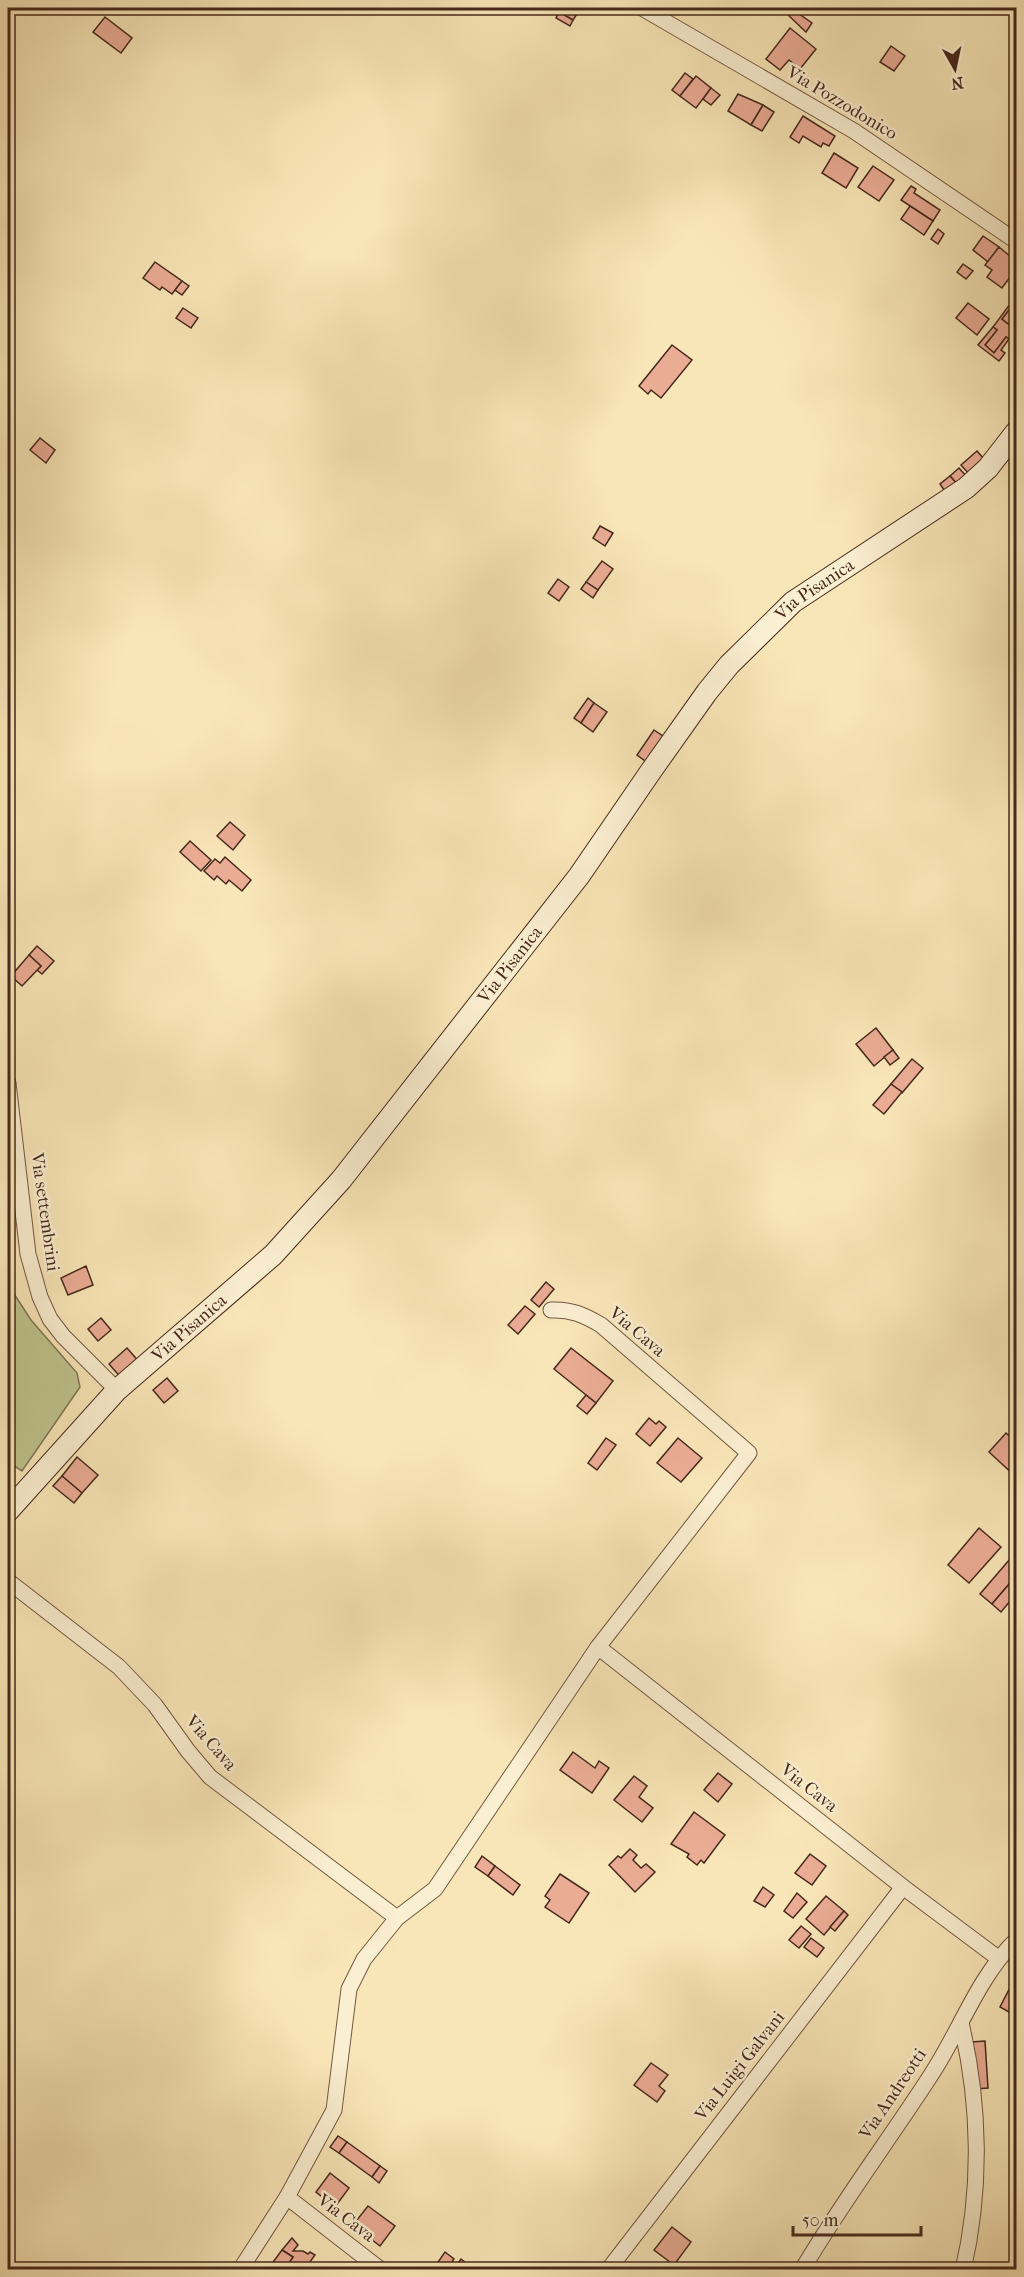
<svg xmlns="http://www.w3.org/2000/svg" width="1024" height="2277" viewBox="0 0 1024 2277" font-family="'IM FELL French Canon',serif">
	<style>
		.green { fill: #bfc48e; stroke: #827654; stroke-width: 1.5 }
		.building { fill: #ebac96; stroke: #46281b; stroke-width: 1.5 }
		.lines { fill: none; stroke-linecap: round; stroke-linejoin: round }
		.street-casing { stroke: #735842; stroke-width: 17 }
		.secondary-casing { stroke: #46281b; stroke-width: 23 }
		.street { stroke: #fbefd1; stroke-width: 15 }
		.secondary { stroke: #fbefd1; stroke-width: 21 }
		.labels { text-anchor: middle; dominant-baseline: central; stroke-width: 5; stroke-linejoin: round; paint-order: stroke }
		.street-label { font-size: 18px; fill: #46281b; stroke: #fbefd1 }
	</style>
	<rect width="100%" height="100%" fill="#f9e6b8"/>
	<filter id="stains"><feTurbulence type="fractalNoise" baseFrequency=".00333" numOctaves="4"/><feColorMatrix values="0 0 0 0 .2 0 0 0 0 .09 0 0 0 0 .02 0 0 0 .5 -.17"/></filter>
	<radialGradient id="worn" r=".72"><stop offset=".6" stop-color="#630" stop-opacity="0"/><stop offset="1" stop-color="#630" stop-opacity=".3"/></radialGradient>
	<!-- green -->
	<polygon class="green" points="8,1246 9,1247 9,1286 31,1320 77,1373 80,1387 22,1471 8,1462"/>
	<!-- building -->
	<g class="building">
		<polygon points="562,8 581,8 573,20 559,12"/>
		<polygon points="792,9 812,23 806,32 788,15"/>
		<polygon points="559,12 573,20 570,26 556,18"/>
		<polygon points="105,17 132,38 121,53 93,32"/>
		<polygon points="790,28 816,49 800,69 789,60 780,70 766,59"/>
		<polygon points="891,46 905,56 894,71 880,62"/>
		<polygon points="685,73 693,79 680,96 672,90"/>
		<polygon points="696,76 711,88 696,108 680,96"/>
		<polygon points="711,88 720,95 711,105 703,99"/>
		<polygon points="738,94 763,105 751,125 728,111"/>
		<polygon points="763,105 774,112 762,131 751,125"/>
		<polygon points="803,116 835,136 829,146 823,143 821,147 803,136 799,143 790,137"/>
		<polygon points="834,153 858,168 846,188 822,173"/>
		<polygon points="873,166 894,180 879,201 858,187"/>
		<polygon points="911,186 916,189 914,193 940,210 933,221 901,200"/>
		<polygon points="910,206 933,221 924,235 901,219"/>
		<polygon points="938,229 944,234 938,244 931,239"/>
		<polygon points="983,236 999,247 988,262 973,250"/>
		<polygon points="999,247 1016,261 1016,269 1002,288 987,277 992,270 985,265"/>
		<polygon points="155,262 182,281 172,294 162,287 160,290 143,278"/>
		<polygon points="963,264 973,271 966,279 957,272"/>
		<polygon points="182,281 189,286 182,295 175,290"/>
		<polygon points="1016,296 1016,301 1002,319 1016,330 1009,339 1006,337 994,353 985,345 997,330 993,327"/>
		<polygon points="1016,301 1016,330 1002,319"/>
		<polygon points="968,303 989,319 977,335 956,318"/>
		<polygon points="183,308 198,318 191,328 176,318"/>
		<polygon points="993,327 997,330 985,345 994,353 1006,337 1009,339 1001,350 1005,353 999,361 978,345"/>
		<polygon points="672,345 692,360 661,398 651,390 648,394 639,386"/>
		<polygon points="40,438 55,450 46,463 30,450"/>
		<polygon points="977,451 984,459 969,474 961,465"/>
		<polygon points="959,468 966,476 958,485 950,476"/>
		<polygon points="950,476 958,485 946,493 940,484"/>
		<polygon points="600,526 613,533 605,546 593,538"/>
		<polygon points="602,561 613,569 598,590 586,582"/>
		<polygon points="558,579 569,587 559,601 548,593"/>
		<polygon points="586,582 598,590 593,598 581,589"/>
		<polygon points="588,698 594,703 581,723 574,718"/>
		<polygon points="594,703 607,712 593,732 581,723"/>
		<polygon points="654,730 666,738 648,763 637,755"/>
		<polygon points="230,822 245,835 233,850 217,836"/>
		<polygon points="190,841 211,860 201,871 180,852"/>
		<polygon points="225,857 251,880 242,891 229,880 226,884 217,876 214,880 204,871 215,859 220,863"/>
		<polygon points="37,946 54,961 42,974 37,970 41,966 29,955"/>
		<polygon points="29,955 41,966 22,986 11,976"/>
		<polygon points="876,1028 893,1050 874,1066 856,1044"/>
		<polygon points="893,1050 899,1058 890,1065 884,1057"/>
		<polygon points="912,1059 923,1068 902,1093 891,1084"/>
		<polygon points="891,1084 902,1092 884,1114 873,1105"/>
		<polygon points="86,1266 93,1285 68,1295 61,1278"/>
		<polygon points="546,1282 554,1289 539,1307 531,1300"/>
		<polygon points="525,1306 535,1314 518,1334 508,1325"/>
		<polygon points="101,1318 111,1330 98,1341 88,1329"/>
		<polygon points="127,1348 141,1364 123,1380 109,1364"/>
		<polygon points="571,1348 613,1381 596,1403 554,1369"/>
		<polygon points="167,1378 178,1391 164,1403 153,1390"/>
		<polygon points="586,1395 596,1403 587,1414 577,1406"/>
		<polygon points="649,1418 656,1424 659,1421 666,1427 650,1446 636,1434"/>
		<polygon points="1006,1433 1016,1442 1015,1476 989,1452"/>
		<polygon points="606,1438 616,1445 597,1470 588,1463"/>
		<polygon points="678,1438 702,1458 681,1482 657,1463"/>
		<polygon points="77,1457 98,1475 82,1493 62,1476"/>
		<polygon points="62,1476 82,1493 74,1503 53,1486"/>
		<polygon points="979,1528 1001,1547 969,1583 948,1565"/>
		<polygon points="1016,1552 1016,1576 992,1604 980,1594"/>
		<polygon points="1016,1576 1016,1594 1001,1612 992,1604"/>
		<polygon points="573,1752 595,1768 599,1761 609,1768 592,1793 560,1770"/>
		<polygon points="718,1773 732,1784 718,1802 704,1790"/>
		<polygon points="634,1776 647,1786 639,1797 653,1808 642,1822 614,1800"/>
		<polygon points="694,1812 725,1835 704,1863 701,1860 697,1865 687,1857 689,1854 671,1844"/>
		<polygon points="630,1849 637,1855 633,1860 641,1868 646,1864 655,1872 635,1892 609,1865 618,1856 621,1858"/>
		<polygon points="810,1854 826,1866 812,1885 795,1873"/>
		<polygon points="482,1856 495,1866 488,1876 475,1867"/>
		<polygon points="495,1866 520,1885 513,1895 488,1876"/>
		<polygon points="560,1874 589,1893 569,1923 545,1907 550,1900 545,1896"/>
		<polygon points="763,1887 774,1895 765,1907 754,1901"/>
		<polygon points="797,1893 807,1902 793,1918 784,1911"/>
		<polygon points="826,1896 844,1911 824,1935 806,1919"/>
		<polygon points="844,1911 848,1915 835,1931 830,1927"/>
		<polygon points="801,1926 811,1934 799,1948 789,1940"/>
		<polygon points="811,1938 824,1948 817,1957 804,1947"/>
		<polygon points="1016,1976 1016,2016 1000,2007"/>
		<polygon points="985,2041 988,2088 976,2089 971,2042"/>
		<polygon points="651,2063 668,2075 659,2086 665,2091 657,2102 634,2085"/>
		<polygon points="338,2136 347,2142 339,2153 330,2147"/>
		<polygon points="347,2142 380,2166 372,2177 339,2153"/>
		<polygon points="380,2166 387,2171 379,2183 372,2177"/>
		<polygon points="330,2173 349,2188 335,2207 316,2192"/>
		<polygon points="368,2206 395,2226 380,2246 353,2225"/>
		<polygon points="672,2227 691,2242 674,2265 654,2250"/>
		<polygon points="292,2238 298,2245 293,2251 303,2251 308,2254 310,2252 315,2255 304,2270 284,2270 293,2257 282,2250"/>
		<polygon points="282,2250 293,2257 284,2270 273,2262"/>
		<polygon points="445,2252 454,2259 451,2263 455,2267 461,2259 475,2270 436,2270 434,2268"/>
	</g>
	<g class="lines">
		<!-- street casing -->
		<g class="street-casing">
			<g id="street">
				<polyline points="642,8 854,131 1016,241"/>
				<polyline points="8,1083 28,1254 40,1297 50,1319 63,1336 117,1390"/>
				<path d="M 551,1310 C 571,1309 584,1315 601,1325 L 749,1453 L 598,1647 L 903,1887 L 998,1958"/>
				<polyline points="8,1581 119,1667 155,1705 188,1751 210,1777 397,1918"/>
				<path d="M 961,2023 C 980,2103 982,2189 963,2270"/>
				<polyline points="287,2197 381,2270"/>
				<polyline points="240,2270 287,2197 334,2110 349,1989 364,1959 397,1918 435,1889 598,1647"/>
				<polyline points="608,2270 903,1887"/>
				<path d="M 802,2270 C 842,2202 889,2140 931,2075 C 960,2031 978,1977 1016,1940"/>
			</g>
		</g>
		<!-- secondary casing -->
		<g class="secondary-casing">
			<g id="secondary">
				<path id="s1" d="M 8,1511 L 117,1390 L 273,1255 L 341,1180 L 579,876 L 651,771 L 707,692 L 729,665 L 793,602 L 966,488 L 988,468 L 1016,432"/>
			</g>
		</g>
		<!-- street -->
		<use href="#street" class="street"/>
		<!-- secondary -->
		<use href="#secondary" class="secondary"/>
	</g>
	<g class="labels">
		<!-- street labels -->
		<g class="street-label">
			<text transform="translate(842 103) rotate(31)">Via Pozzodonico</text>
			<text stroke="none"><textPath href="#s1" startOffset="1230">Via Pisanica</textPath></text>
			<text stroke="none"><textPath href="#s1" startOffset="744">Via Pisanica</textPath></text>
			<text transform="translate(45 1212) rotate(82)">Via settembrini</text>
			<text stroke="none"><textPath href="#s1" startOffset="258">Via Pisanica</textPath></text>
			<text transform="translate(637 1332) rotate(40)">Via Cava</text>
			<text transform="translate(211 1743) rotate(49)">Via Cava</text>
			<text transform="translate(809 1788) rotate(38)">Via Cava</text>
			<text transform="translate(740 2066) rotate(-52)">Via Luigi Galvani</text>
			<text transform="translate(893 2094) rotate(-56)">Via Andreotti</text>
			<text transform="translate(346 2218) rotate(37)">Via Cava</text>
		</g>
	</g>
	<!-- margin -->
	<rect width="1024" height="2277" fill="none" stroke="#f9e6b8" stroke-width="30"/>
	<rect x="9" y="9" width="1006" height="2259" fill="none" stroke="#46281b" stroke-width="3"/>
	<rect x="15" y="15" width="994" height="2247" fill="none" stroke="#46281b" stroke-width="1.5"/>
	<!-- north arrow -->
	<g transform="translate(955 69) rotate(171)" stroke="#fbefd1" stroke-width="4.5" paint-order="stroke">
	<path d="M0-4.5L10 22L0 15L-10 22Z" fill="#46281b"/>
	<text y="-9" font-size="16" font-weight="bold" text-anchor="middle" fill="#46281b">N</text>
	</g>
	<!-- scale -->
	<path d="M793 2226v9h128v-9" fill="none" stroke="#46281b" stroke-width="3"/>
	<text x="802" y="2226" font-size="18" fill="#46281b" stroke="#fbefd1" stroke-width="4.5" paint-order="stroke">50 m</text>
	<rect width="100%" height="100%" filter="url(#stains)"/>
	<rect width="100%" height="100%" fill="url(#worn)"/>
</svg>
